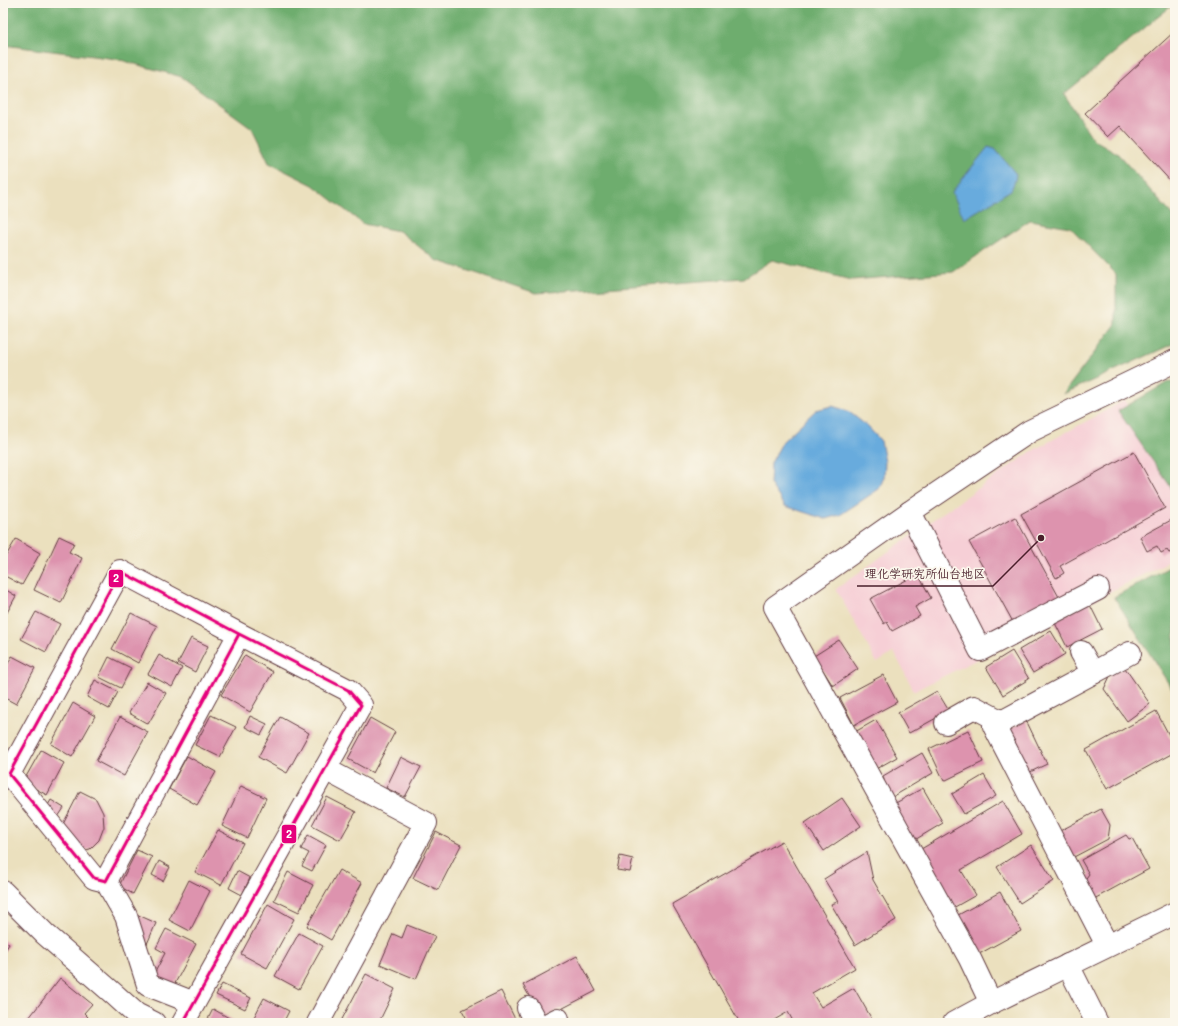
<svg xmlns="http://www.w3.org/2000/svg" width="1178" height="1026" viewBox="0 0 1178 1026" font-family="Mali,'Klee One',sans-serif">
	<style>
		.built { fill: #f6cfd6 }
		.forest { fill: #6ead6e; stroke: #5c664c }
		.water { fill: #68abdd; stroke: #596584 }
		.building { fill: #dd93ae }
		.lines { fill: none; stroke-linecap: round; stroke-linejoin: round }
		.minor-casing { stroke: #623c41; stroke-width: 24 }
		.minor { stroke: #fff; stroke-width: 22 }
		.bus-1-casing { stroke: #fbf7ec; stroke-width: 6 }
		.bus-1 { stroke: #e5007d; stroke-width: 3 }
		.leader { fill: none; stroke: #4a1f2b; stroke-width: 1.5 }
		.callout-dot { fill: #4a1f2b; stroke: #fbf7ec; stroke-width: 1.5 }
		.callout-label { font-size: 12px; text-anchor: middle; font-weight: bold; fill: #4a1f2b; stroke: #fbf7ec; stroke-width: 3.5; stroke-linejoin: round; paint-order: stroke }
		.line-badge { stroke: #fbf7ec; stroke-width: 1.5 }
		.badge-label { font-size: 11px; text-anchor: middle; font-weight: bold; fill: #fff }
	</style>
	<rect width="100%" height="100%" fill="#fbf7ec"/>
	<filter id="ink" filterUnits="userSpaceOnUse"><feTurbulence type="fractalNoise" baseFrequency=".025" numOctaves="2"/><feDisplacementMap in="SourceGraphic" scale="8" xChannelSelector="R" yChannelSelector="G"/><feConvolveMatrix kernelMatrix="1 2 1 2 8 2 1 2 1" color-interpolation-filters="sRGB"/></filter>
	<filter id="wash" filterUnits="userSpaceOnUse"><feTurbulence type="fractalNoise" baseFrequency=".012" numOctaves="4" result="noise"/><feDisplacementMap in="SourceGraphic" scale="16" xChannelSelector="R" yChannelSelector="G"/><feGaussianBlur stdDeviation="0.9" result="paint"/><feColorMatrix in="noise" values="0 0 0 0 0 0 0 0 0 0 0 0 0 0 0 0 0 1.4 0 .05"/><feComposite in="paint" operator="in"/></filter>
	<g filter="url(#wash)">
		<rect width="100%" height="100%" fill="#ebe0be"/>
		<!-- built -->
		<polygon class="built" points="1125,400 1175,487 1175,558 1089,603 914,691 894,652 877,663 836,589 934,519 1032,451"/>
		<!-- forest -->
		<g class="forest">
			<polygon points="3,3 1175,3 1064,94 1093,139 1117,153 1175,218 1175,343 1063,394 1116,324 1116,274 1070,227 1030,220 953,272 851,280 772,260 744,278 536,293 436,260 399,231 363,224 313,185 269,163 252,128 182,77 117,59 3,45"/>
			<polygon points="1168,382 1175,383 1175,493 1118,411"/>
			<polygon points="1175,564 1175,694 1114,597"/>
		</g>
		<!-- water -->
		<g class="water">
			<polygon points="988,147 995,149 1016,174 1015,181 1011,190 964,219 952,192"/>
			<polygon points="832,406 848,411 867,426 881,441 885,462 884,477 879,489 840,515 825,519 785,506 770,484 771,463 783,441 816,410"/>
		</g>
		<g id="blocks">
			<!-- building -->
			<g class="building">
				<polygon points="1175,31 1175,186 1120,126 1108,137 1085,113"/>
				<polygon points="1134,452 1165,508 1060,566 1064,573 1056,578 1021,514"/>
				<polygon points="1015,517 1059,597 1013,622 969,542"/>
				<polygon points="1175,518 1175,550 1169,553 1167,550 1161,553 1157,546 1147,551 1140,537"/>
				<polygon points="59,536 74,543 69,552 82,558 61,603 34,590"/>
				<polygon points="16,539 40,553 22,585 3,575 3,561"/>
				<polygon points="918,574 931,598 915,607 920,616 892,631 887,622 884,624 870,599"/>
				<polygon points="3,588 16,596 3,620"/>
				<polygon points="1089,603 1102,629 1067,647 1054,621"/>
				<polygon points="36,612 60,624 46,652 21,639"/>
				<polygon points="131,613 157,626 138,663 112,649"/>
				<polygon points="1051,631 1065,654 1033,673 1019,650"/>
				<polygon points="191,638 208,646 195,672 178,663"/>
				<polygon points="839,640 858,669 833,686 814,656"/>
				<polygon points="1012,651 1029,679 1003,695 986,667"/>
				<polygon points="159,655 182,668 172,687 148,674"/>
				<polygon points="245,655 273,672 250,712 221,695"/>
				<polygon points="12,656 35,668 16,704 3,697 3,673"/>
				<polygon points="109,657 131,668 121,688 99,677"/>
				<polygon points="1125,668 1150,704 1127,721 1104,689 1112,672"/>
				<polygon points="883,675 897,702 854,725 840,698"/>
				<polygon points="95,680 118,692 109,709 87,697"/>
				<polygon points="147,682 166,693 148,724 129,713"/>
				<polygon points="937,691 949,711 909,733 898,713"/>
				<polygon points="73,703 95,716 72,757 51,744"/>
				<polygon points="1156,711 1175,746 1175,752 1107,789 1086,750"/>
				<polygon points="211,715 236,727 220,757 195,745"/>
				<polygon points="250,716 267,724 261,735 245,727"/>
				<polygon points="120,717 148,732 124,776 96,761"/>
				<polygon points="280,717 309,733 287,773 258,757"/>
				<polygon points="370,718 395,732 373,773 348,759"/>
				<polygon points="876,720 897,757 874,770 853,733"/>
				<polygon points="1026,720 1047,764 1026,774 1005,731"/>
				<polygon points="968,730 983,762 944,781 929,749"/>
				<polygon points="41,750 64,763 47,795 23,782"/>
				<polygon points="922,753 933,773 889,799 883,776"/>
				<polygon points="187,756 216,772 197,805 169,789"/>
				<polygon points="401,757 421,767 405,797 386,788"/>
				<polygon points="984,775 996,796 964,814 952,794"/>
				<polygon points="241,786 266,798 247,838 222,826"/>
				<polygon points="923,788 943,823 913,841 892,805"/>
				<polygon points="80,791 96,799 103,813 104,827 99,840 90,849 82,851 60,830"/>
				<polygon points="327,797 356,812 340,840 312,825"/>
				<polygon points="842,798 861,826 824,851 805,823"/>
				<polygon points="51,800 64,808 56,820 44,812"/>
				<polygon points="1003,801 1022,834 961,870 976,895 953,908 916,852"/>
				<polygon points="1101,809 1110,825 1108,839 1072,858 1058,832"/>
				<polygon points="218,830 243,843 221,885 195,872"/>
				<polygon points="436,832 461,845 438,890 413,878"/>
				<polygon points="308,835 326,845 312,871 302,866 309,853 301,849"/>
				<polygon points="1126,835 1129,839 1132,838 1149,869 1094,899 1084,881 1089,874 1081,860"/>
				<polygon points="782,841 855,968 812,993 821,1007 854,988 874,1023 794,1023 788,1012 769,1023 740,1023 672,904"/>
				<polygon points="1031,845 1054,881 1020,903 997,867"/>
				<polygon points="137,850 152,857 133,894 119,886"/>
				<polygon points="867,852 873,880 896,920 855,945 831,904 838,902 824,879"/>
				<polygon points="620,856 633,859 630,872 617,870"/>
				<polygon points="159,861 170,867 163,881 152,875"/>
				<polygon points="339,870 362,883 331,940 307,926"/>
				<polygon points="237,871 250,878 242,895 229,888"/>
				<polygon points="288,872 313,885 299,912 274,900"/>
				<polygon points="189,880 210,891 190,931 169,920"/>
				<polygon points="1000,892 1021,931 970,959 949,920"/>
				<polygon points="268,904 294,919 267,968 241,954"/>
				<polygon points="136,914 156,923 147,944 138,941"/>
				<polygon points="407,925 435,936 416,979 380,964 393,934 402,938"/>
				<polygon points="166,929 196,944 172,989 152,978 165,953 156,948"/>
				<polygon points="299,933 323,946 299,989 275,976"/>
				<polygon points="3,940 9,944 3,954"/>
				<polygon points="577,956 596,991 542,1019 523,985"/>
				<polygon points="366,974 395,989 379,1022 381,1023 340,1023"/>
				<polygon points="60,978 92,1004 84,1013 88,1017 83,1023 25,1023"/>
				<polygon points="222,984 251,998 245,1009 216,995"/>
				<polygon points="501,991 517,1023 469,1023 462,1010"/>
				<polygon points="264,998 289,1011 283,1023 251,1023"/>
				<polygon points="213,1009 238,1023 206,1023"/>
			</g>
		</g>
	</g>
	<g filter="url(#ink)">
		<use href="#blocks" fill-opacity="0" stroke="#623c41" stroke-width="1"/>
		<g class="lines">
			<!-- minor casing -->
			<g class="minor-casing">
				<g id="minor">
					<polyline points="910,512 980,650 1098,589"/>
					<polyline points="1081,652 1093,673"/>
					<polyline points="946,723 974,707 1002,722"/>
					<polyline points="106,881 126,916 148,985 194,1003"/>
					<polyline points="3,892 45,934 115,995 136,1014 154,1023"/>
					<polyline points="1107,945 994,726 1130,653"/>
					<polyline points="1068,965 1097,1023"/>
					<polyline points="991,1003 970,959 775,607 920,505 1030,431 1175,361"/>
					<polyline points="528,1008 536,1023"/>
					<polyline points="183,1023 361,705 348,690 239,634 120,571 9,774 94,878 106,881 239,634"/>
					<polyline points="318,1023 426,823 325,769"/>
					<polyline points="550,1023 558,1019"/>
					<polyline points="954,1023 991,1003 1175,913"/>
				</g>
			</g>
			<!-- minor -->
			<use href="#minor" class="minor"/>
			<!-- bus-1 casing -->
			<g class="bus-1-casing">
				<polyline id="bus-1" points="183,1023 361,705 348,690 239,634 120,571 9,774 94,878 106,881 239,634"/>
			</g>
			<!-- bus-1 -->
			<use href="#bus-1" class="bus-1"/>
		</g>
	</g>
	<!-- callouts -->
	<path class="leader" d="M1041 538L993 586H857"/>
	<circle class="callout-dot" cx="1041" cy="538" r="4"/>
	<g class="callout-label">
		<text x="925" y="578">理化学研究所仙台地区</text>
	</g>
	<g class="line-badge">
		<rect x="108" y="569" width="16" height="19" rx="4" fill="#e5007d"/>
		<rect x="281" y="824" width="16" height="20" rx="4" fill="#e5007d"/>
	</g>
	<g class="badge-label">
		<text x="116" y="582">2</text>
		<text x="289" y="838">2</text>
	</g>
	<!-- margin -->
	<rect width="1178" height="1026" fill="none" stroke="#fbf7ec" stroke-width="16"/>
</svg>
